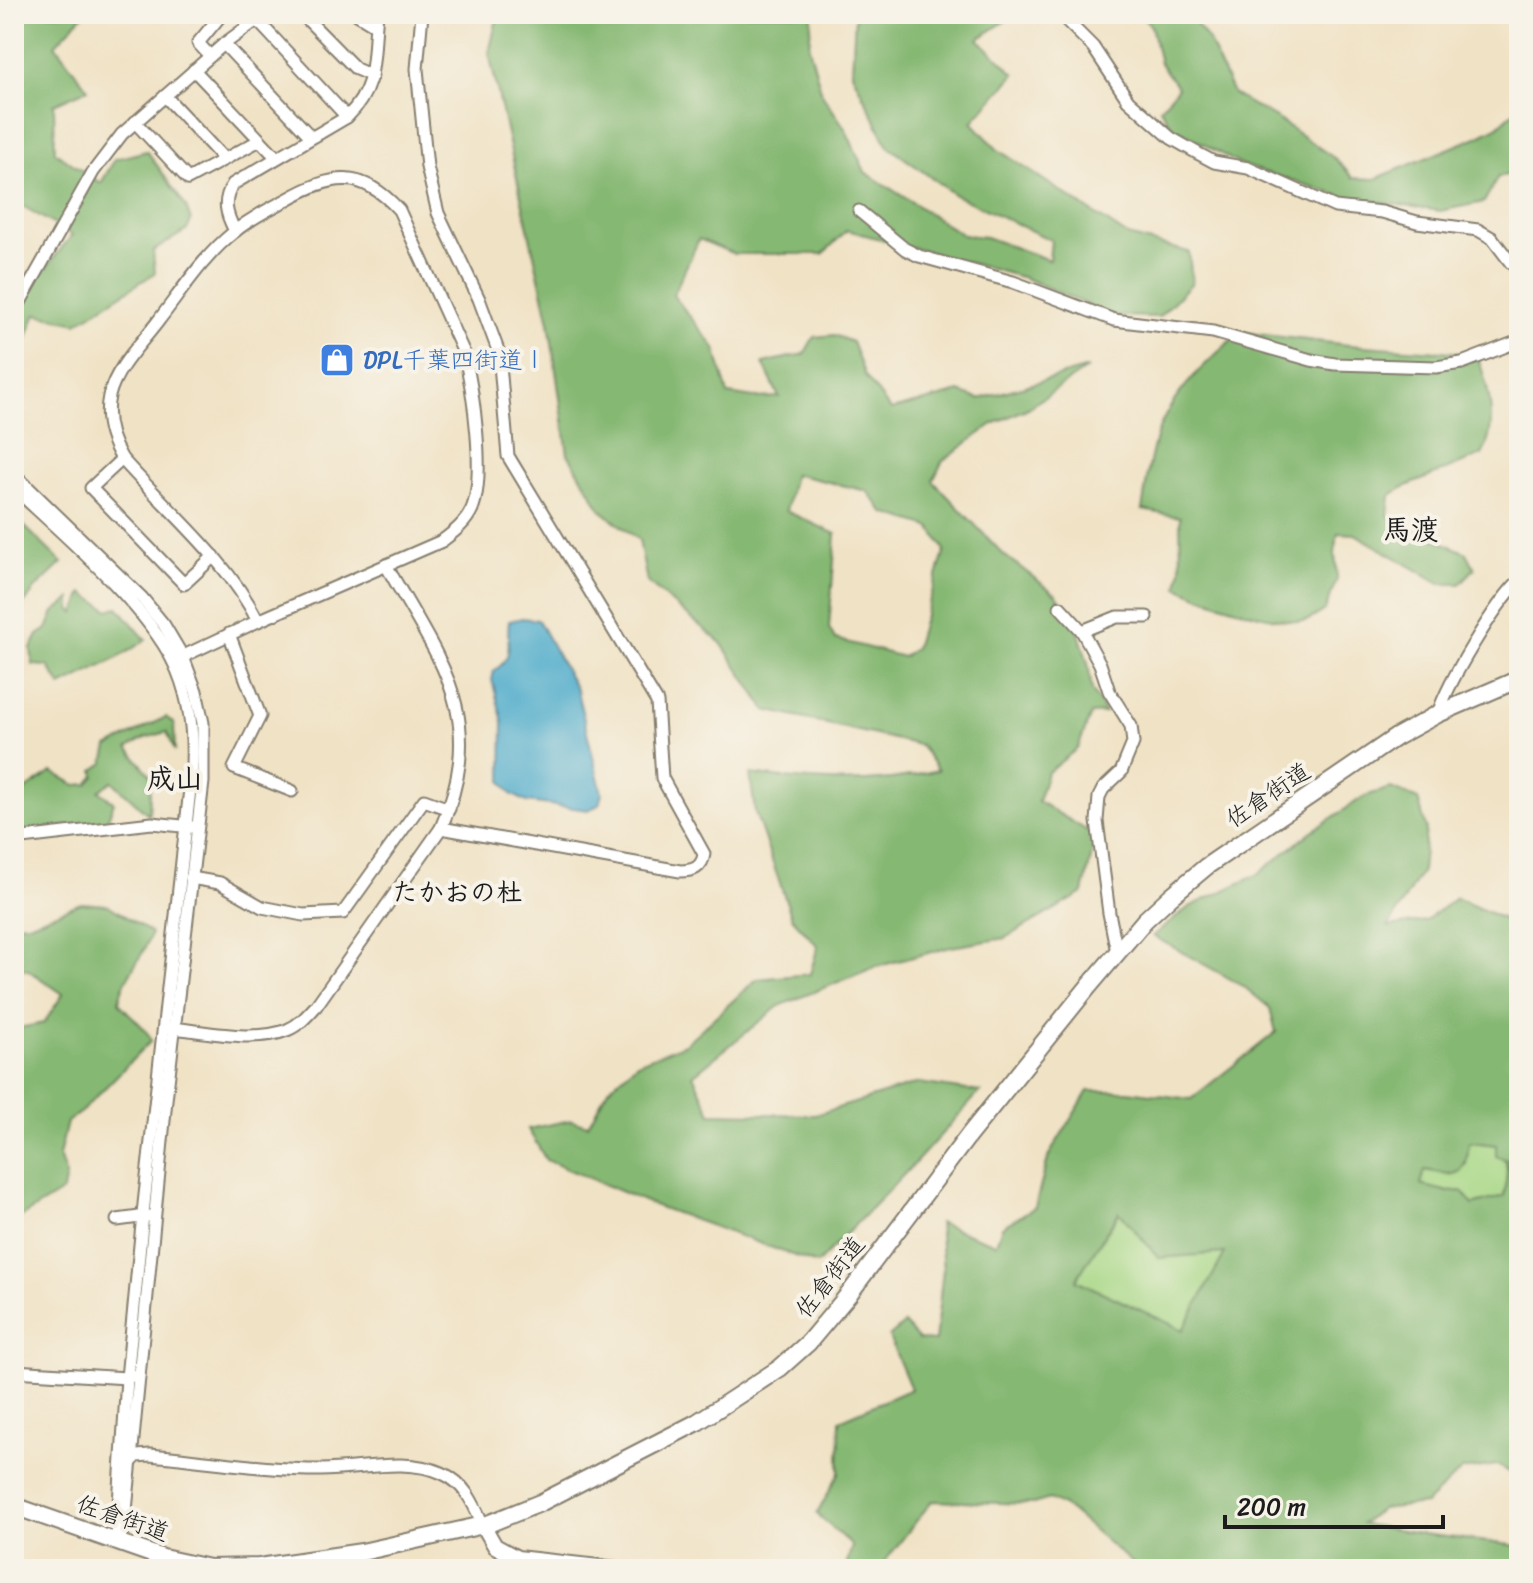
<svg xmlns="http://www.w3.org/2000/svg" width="1533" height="1583" viewBox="0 0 1533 1583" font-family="Sriracha,'Klee One',sans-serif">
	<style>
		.green { fill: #a7d785; stroke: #627a50; stroke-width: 2 }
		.forest { fill: #85b872; stroke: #506a47; stroke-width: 2; fill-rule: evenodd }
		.water { fill: #4dabcb; stroke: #346474; stroke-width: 2 }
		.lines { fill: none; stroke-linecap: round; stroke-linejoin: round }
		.minor-casing { stroke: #867f70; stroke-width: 15 }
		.major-casing { stroke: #867f70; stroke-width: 18 }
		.highway-casing { stroke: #867f70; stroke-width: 20 }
		.minor { stroke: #fff; stroke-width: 11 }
		.major { stroke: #fff; stroke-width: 14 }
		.highway { stroke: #fff; stroke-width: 16 }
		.labels { text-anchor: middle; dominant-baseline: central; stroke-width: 8; stroke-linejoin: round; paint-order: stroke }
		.shop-label { font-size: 24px; fill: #366cbe; stroke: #f7f3e8; text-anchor: start }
		.street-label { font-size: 24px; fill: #1c1c1c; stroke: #f7f3e8 }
		.neighbourhood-label { font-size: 26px; font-weight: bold; fill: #1c1c1c; stroke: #f7f3e8 }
		.quarter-label { font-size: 28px; font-weight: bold; fill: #1c1c1c; stroke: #f7f3e8 }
	</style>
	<rect width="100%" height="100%" fill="#f7f3e8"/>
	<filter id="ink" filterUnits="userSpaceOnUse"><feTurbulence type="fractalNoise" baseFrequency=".0125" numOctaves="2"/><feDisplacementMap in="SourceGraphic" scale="16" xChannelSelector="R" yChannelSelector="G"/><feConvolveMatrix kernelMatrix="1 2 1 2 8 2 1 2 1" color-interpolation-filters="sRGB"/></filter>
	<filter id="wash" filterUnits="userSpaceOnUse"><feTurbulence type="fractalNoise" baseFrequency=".006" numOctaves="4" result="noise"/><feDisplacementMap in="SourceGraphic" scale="32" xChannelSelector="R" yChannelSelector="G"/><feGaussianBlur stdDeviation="1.8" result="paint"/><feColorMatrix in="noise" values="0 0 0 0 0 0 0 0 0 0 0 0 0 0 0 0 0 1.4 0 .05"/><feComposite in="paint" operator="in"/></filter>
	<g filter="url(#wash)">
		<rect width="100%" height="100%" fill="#f0e2c5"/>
		<!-- green -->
		<g class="green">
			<path d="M 1472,1142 L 1496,1145 C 1511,1166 1507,1172 1504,1196 L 1473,1205 L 1462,1191 L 1449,1192 L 1420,1185 L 1424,1170 L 1451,1175 L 1466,1165 L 1469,1143 Z"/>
			<polygon points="1120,1212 1226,1252 1183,1330 1075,1280"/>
		</g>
		<!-- forest -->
		<g class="forest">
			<polygon points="14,14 84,14 55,45 88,89 54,104 55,152 101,183 115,159 147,151 186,207 191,221 187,230 153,251 155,273 77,323 36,314 14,369 14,308 72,235 14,201"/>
			<path d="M 498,14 L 812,14 L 809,47 L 822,94 L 845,128 L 865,172 L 963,235 L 986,237 L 1049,260 L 1051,240 L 955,195 L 888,146 L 852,73 L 855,14 L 1016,14 L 978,39 L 1015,74 L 972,122 L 997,149 L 1128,236 L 1189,252 L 1192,283 L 1159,317 L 1113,316 L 1025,278 L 847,230 L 823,254 L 734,254 L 699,239 L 673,295 L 715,348 L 728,394 L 754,398 L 779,397 L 763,363 L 804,354 L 814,337 L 834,335 L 852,342 L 865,376 L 891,410 L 959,392 L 979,399 L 1088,368 L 1028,408 L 991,425 L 942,462 L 933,481 L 1004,555 L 1057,595 L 1076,624 L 1088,663 L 1092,690 L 1105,713 L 1091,714 L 1078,748 L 1047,773 L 1038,801 L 1096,836 L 1083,893 L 1005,938 L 951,947 L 875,967 L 779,1006 L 693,1075 L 711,1113 L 815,1115 L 919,1083 L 980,1092 L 916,1162 L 817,1264 L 648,1203 L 546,1160 L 528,1129 L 571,1120 L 588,1125 L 608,1089 L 637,1063 L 685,1044 L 757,979 L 810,974 L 818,946 L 792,918 L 755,812 L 750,774 C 814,782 875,787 938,770 L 920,745 L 766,710 L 721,643 L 647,582 L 639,540 L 602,511 L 568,454 L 549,322 L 489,53 ZM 794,474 L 867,491 L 884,513 L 930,527 L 945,550 L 915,648 L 903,657 L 835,639 L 829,628 L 836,534 L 786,511 Z"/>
			<polygon points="1141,14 1189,14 1209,41 1233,94 1276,118 1337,160 1353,178 1375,179 1477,137 1497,127 1519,107 1519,172 1498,177 1484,202 1440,211 1344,197 1239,164 1172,126 1160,108 1178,88 1160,63 1151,26"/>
			<path d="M 1240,332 L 1349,345 L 1453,352 L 1478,358 C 1489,388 1499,426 1482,455 L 1402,488 L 1390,496 L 1388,516 L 1402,525 L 1467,553 L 1475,568 L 1460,584 L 1441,584 L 1355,534 L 1338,533 L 1335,553 L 1337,579 L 1325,610 C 1320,613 1314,618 1308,620 C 1283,627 1202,599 1178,587 L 1181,569 L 1180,517 L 1142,510 C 1147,481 1150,447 1163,420 C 1180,385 1212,358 1240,332 Z"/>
			<polygon points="14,516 62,563 36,588 14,617"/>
			<polygon points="83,593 109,610 118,607 146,640 118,658 61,686 48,666 33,665 31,649 38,635 47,629 54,612 71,599 71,609 75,613"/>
			<polygon points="166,717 174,724 175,751 167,732 145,738 128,748 151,776 149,815 112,781 99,791 114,802 107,821 14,833 14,794 17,796 52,772 76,785 88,784 95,776 94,770 104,763 108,747"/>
			<path d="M 1391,788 L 1418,799 L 1426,828 L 1422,871 L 1388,927 L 1425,921 L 1456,898 L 1510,922 L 1519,922 L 1519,1477 L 1497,1465 L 1462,1470 L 1425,1504 L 1381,1509 L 1362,1524 L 1415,1533 L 1519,1546 L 1519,1569 L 1233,1569 L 1216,1566 L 1213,1569 L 1139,1569 L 1070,1510 L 1050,1499 L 1033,1504 L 932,1501 L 879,1569 L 845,1569 L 852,1546 L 817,1514 L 839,1473 L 840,1420 L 911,1389 L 889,1337 L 904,1324 L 919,1340 L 935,1341 L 943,1269 L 939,1223 L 996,1244 L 1002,1227 L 1035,1207 L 1049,1155 L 1088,1091 L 1128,1091 L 1191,1099 L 1276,1032 L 1270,1008 L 1243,986 L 1153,936 L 1189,907 L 1257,875 L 1312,831 L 1365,796 ZM 1472,1142 L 1496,1145 L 1496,1156 L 1507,1160 L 1508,1168 L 1504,1196 L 1473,1205 L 1462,1191 L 1448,1192 L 1421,1185 L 1425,1170 C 1457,1176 1465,1180 1469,1143 ZM 1119,1212 L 1159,1258 L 1225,1253 L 1183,1330 L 1076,1280 Z"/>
			<path d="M 81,903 L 108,905 L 151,933 C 144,958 123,976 119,1002 C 128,1015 147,1027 151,1041 L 82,1111 L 67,1122 L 59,1156 L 66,1176 L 63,1191 L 14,1221 L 14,1029 L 44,1023 L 63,994 L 28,970 L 14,967 L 14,924 L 31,923 Z"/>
		</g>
		<!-- water -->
		<path class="water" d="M 522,618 L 538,620 L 577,691 L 602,793 L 599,805 L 588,810 L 527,802 L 511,794 L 502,781 L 503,722 L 492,680 L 494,671 C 517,654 505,645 509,621 Z"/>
	</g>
	<g filter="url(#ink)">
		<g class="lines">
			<!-- minor casing -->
			<g class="minor-casing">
				<g id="minor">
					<polyline points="302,14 356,69 372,76"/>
					<polyline points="357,14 375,25"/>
					<path d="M 422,14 L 417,69 L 427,167 L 438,213 L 479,299 L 499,353 L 508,456 L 657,702 L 662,778 L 704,854 C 702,868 693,871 680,871 L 441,828"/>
					<polyline points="1060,14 1093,47 1128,100 1171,138 1199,154 1214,162 1248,168 1335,207 1382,212 1417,222 1478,230 1492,238 1511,263 1519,269"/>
					<polyline points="257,20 347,117"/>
					<polyline points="224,44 311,137"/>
					<polyline points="210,56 198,43 222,14"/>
					<polyline points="194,70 276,157"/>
					<polyline points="165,96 224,159"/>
					<polyline points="135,122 188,179 260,140"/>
					<polyline points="859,211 905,249 919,256 1013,282 1114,320 1213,332 1311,360 1335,364 1436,367 1462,363 1519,341"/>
					<path d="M 235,231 C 226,214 222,201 233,184 L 347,117 C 379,86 372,55 377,14"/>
					<polyline points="14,313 93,172 122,134 224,44 265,14"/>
					<polyline points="122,459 91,488 184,584 214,556"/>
					<polyline points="14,474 142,598 164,625 183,657 196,691 203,723 203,782 166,1100 125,1521 118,1544"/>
					<path d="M 14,488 C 62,533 144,603 173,661 C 192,700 195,747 190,789 L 144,1204 L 127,1378 L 117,1536"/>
					<polyline points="1060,607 1082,631 1117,617 1147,617"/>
					<polyline points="1082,631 1100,664 1109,691 1131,726 1133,743 1121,772 1103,789 1099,797 1097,821 1109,913 1117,952"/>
					<polyline points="229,634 260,716 234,768 292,791"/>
					<path d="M 173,661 L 258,621 L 442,541 C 454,532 466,523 472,509 C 486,476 473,389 464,353 L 399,210 C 361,168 332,174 286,200 C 268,210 249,219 234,232 C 204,256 183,289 159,320 C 142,343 116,367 109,396 C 104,419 110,439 122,459 C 169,512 226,558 258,621"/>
					<path d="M 1438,714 C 1448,682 1495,604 1519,581"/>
					<polyline points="14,839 152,823 192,827"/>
					<polyline points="191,878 220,883 262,907 303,915 343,913 424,800 449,809"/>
					<path d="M 167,1027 C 201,1031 256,1043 287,1030 C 299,1025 307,1016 316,1006 L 441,828 C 489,715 440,662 386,565"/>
					<polyline points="117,1220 147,1216"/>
					<polyline points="14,1371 127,1378 132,1376"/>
					<path d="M 130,1463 L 137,1456 L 150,1455 C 206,1460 264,1470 321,1470 C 360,1470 405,1457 442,1473 C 465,1483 474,1504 483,1525"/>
				</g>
			</g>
			<!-- major casing -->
			<g class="major-casing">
				<polyline id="major" points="483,1525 495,1546 517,1558 617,1569"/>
			</g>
			<!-- highway casing -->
			<g class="highway-casing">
				<polyline id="highway" points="14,1506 163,1558 209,1568 259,1567 362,1552 488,1524 540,1503 696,1423 780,1368 808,1343 849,1294 969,1135 1089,986 1145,920 1171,896 1207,866 1396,737 1438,714 1519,679"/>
			</g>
			<!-- minor -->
			<use href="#minor" class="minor"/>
			<!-- major -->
			<use href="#major" class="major"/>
			<!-- highway -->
			<use href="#highway" class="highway"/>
		</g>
	</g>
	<!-- icons -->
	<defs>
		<g id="shop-square" transform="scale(1.8)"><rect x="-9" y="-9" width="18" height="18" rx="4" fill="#3f7fe0" stroke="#f7f3e8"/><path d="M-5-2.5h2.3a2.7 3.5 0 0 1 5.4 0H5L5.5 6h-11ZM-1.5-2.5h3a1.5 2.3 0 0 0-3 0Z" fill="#fff"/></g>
	</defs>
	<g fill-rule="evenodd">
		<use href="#shop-square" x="337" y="360"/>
	</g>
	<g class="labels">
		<!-- shop labels -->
		<g class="shop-label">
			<text x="363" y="360">DPL千葉四街道Ⅰ</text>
		</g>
		<!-- street labels -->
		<g class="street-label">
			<text transform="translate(1268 795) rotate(-34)">佐倉街道</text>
			<text transform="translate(830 1277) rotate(-52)">佐倉街道</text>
			<text transform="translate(123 1518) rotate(19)">佐倉街道</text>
		</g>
		<!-- neighbourhood labels -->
		<g class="neighbourhood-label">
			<text x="457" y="892">たかおの杜</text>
		</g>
		<!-- quarter labels -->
		<g class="quarter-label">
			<text x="1411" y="529">馬渡</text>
			<text x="175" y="778">成山</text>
		</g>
	</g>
	<!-- margin -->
	<rect width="1533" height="1583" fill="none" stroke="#f7f3e8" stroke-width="48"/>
	<!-- scale -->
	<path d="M1225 1515v12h218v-12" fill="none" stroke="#1c1c1c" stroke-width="4"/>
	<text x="1237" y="1515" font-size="24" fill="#1c1c1c" stroke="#f7f3e8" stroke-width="6" paint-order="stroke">200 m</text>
</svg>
